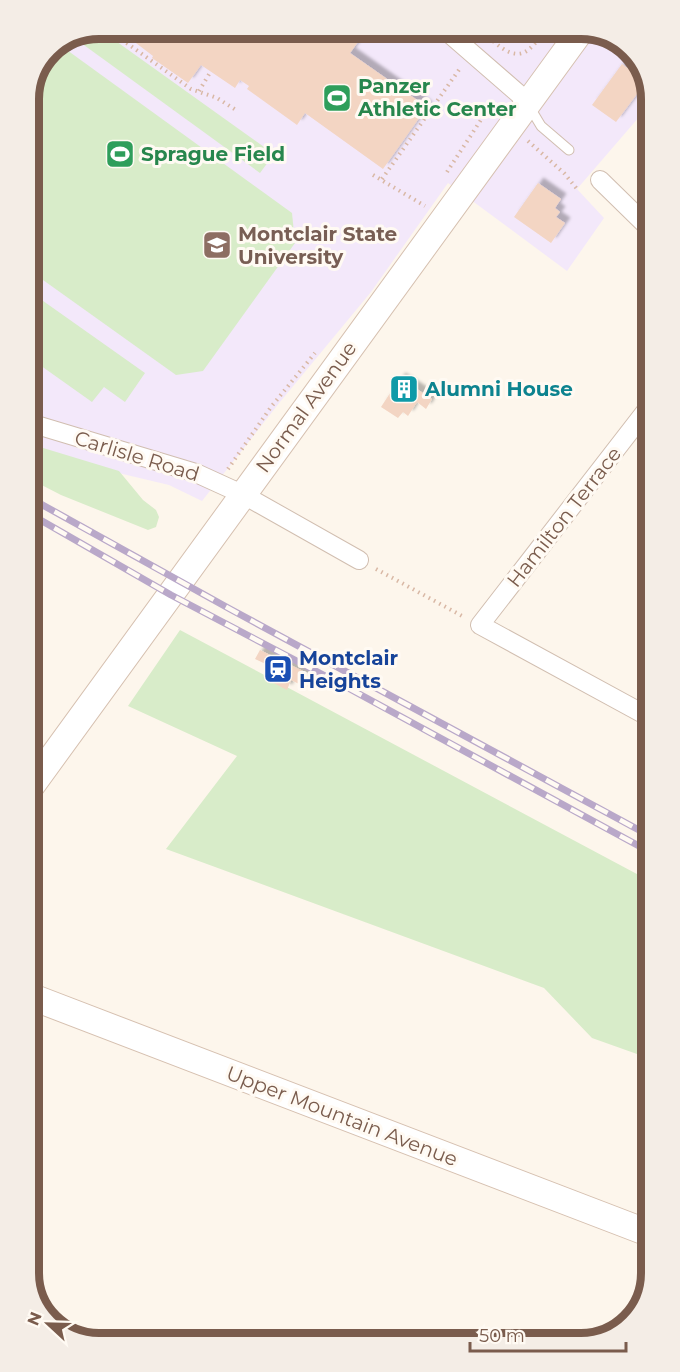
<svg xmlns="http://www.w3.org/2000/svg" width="680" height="1372" viewBox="0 0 680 1372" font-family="Montserrat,sans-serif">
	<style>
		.education { fill: #f3e8fa }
		.green { fill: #d8ecc9 }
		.building { fill: #f3d5c3; filter: url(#shadow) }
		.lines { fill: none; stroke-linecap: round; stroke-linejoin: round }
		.lane-casing { stroke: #d1beb0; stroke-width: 11 }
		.street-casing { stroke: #d1beb0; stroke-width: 20 }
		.secondary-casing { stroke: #d6c0b0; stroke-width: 28 }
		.path { stroke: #d9b8a5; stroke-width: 4; stroke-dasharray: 1.5 4.5; stroke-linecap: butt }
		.lane { stroke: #fff; stroke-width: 9 }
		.street { stroke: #fff; stroke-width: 18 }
		.secondary { stroke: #fff; stroke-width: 26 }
		.rail-casing { stroke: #b9a8c9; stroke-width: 7 }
		.rail { stroke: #fffaf3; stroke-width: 4.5; stroke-dasharray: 14; stroke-linecap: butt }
		.labels { text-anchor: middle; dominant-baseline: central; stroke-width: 6; stroke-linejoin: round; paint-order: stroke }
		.leisure-label { font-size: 20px; font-weight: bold; fill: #27864d; stroke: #fffaf3; text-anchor: start }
		.education-label { font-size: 20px; font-weight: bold; fill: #785e54; stroke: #fffaf3; text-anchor: start }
		.culture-label { font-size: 20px; font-weight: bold; fill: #0d838f; stroke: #fffaf3; text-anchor: start }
		.street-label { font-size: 20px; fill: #7a5c4d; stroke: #fffaf3 }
		.transit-label { font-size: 20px; font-weight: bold; fill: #164399; stroke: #fffaf3; text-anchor: start }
		.rim { fill: none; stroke: #7a5c4d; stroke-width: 8 }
	</style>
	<defs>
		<filter id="shadow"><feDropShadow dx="5.5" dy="-5.5" stdDeviation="1.5" flood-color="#0004"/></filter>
	</defs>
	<rect width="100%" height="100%" fill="#fdf6ec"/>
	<!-- education -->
	<polygon class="education" points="99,29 586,29 624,43 646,72 646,109 577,189 604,218 567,271 448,183 371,292 280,402 202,501 169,485 30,452 29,95 49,49"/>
	<!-- green -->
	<g class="green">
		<polygon points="99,29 274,154 260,173 77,40 80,36"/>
		<polygon points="60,45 292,213 295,243 203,371 176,375 29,270 29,95 49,49"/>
		<polygon points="29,291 145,373 125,402 104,387 92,402 30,358"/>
		<polygon points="30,444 119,471 143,500 156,510 159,517 156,527 148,530 61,495 30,479"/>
		<polygon points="180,630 650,881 651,1059 592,1038 544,988 166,849 237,756 128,706"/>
	</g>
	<!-- building -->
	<g class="building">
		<polygon points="140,29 339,29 358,42 350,53 427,107 383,169 305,113 297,125 247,89 249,86 240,80 235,88 201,65 188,83 152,58 153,56 132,40"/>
		<polygon points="622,64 646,82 616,122 592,105"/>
		<polygon points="538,183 561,199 555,208 560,212 556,217 565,223 551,243 514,217"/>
		<polygon points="400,378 432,399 426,409 417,402 408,416 403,412 398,418 381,407"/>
		<polygon points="260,650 313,676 307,688 291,680 287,690 264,678 270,666 255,659"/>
	</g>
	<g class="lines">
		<!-- lane casing -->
		<g class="lane-casing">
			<polyline id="lane" points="529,106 541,126 569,150"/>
		</g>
		<!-- street casing -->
		<g class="street-casing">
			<g id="street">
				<polyline points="444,29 528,102"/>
				<polyline points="600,180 647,226"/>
				<polyline points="648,408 480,625 649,717"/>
				<polyline points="30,423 196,473 242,494 359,560"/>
			</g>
		</g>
		<!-- secondary casing -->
		<g class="secondary-casing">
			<g id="secondary">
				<polyline points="32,785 582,29"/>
				<polyline points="32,997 651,1234"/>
			</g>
		</g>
		<!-- path -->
		<g class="path">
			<polyline points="107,29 191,89 217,98 236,110"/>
			<polyline points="417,29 427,37"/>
			<path d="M 480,29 C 492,39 511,63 528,50 C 535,45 541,35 547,29"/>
			<polyline points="199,91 211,71"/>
			<polyline points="528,141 564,173 577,189"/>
			<polyline points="447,172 490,106 497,112"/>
			<polyline points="373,175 425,206"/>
			<polyline points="382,179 461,67"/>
			<polyline points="228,469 271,407 315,353"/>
			<polyline points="376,569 464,617"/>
		</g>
		<!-- lane -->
		<use href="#lane" class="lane"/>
		<!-- street -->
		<use href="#street" class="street"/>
		<!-- secondary -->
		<use href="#secondary" class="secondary"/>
		<!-- rail casing -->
		<g class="rail-casing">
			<g id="rail">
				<polyline points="30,498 230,609 650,836"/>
				<polyline points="30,514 171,595 350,689 650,852"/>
			</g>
		</g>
		<!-- rail -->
		<use href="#rail" class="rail"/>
	</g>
	<!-- icons -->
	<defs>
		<g id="stadium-square" transform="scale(1.5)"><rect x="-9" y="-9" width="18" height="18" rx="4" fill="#2e9e5b" stroke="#fffaf3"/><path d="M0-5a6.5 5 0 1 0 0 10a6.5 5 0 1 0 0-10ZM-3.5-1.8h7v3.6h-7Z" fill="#fff"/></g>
		<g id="university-square" transform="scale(1.5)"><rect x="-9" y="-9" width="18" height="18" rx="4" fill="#8d6e63" stroke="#fffaf3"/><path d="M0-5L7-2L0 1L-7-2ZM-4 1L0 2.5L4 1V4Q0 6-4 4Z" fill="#fff"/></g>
		<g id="building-square" transform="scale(1.5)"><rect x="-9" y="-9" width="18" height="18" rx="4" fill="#0f9aa8" stroke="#fffaf3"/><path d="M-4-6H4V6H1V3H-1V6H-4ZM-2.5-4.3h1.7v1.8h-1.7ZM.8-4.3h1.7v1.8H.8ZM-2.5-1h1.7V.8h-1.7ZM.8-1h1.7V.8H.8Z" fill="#fff"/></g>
		<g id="station-square" transform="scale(1.5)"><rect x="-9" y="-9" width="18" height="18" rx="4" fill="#1a4fb4" stroke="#fffaf3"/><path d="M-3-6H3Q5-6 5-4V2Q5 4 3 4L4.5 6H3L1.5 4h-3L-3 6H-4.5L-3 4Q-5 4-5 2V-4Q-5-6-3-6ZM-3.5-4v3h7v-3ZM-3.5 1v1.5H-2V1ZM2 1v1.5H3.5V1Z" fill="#fff"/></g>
	</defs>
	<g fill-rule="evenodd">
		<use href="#stadium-square" x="337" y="98"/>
		<use href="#stadium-square" x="120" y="154"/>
		<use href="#university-square" x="217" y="245"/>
		<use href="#building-square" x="404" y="389"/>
		<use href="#station-square" x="278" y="669"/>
	</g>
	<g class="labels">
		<!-- leisure labels -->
		<g class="leisure-label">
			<text x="358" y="86">Panzer<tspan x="358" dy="23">Athletic Center</tspan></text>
			<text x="141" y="154">Sprague Field</text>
		</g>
		<!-- education labels -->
		<g class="education-label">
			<text x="238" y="234">Montclair State<tspan x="238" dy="23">University</tspan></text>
		</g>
		<!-- culture labels -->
		<g class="culture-label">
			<text x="425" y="389">Alumni House</text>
		</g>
		<!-- street labels -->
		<g class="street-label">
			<text transform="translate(306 407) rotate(-54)">Normal Avenue</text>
			<text transform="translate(137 456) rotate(17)">Carlisle Road</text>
			<text transform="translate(564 517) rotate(-52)">Hamilton Terrace</text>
			<text transform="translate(342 1116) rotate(21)">Upper Mountain Avenue</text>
		</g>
		<!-- transit labels -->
		<g class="transit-label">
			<text x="299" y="658">Montclair<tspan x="299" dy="23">Heights</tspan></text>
		</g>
	</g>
	<!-- crop -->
	<path d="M0 0H680V1372H0ZM99 39H581A60 60 0 0 1 641 99V1273A60 60 0 0 1 581 1333H99A60 60 0 0 1 39 1273V99A60 60 0 0 1 99 39Z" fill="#f4ede6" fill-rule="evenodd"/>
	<path class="rim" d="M99 39H581A60 60 0 0 1 641 99V1273A60 60 0 0 1 581 1333H99A60 60 0 0 1 39 1273V99A60 60 0 0 1 99 39Z"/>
	<!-- north arrow -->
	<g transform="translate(48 1324) rotate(292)" stroke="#fffaf3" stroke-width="4.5" paint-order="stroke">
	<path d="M0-4.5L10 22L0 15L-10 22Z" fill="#7a5c4d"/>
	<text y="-9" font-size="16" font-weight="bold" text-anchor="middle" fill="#7a5c4d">N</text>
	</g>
	<!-- scale -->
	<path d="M470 1342v9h156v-9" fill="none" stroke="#7a5c4d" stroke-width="3"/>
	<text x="479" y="1342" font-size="18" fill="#7a5c4d" stroke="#fffaf3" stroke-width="4.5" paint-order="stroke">50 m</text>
</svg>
